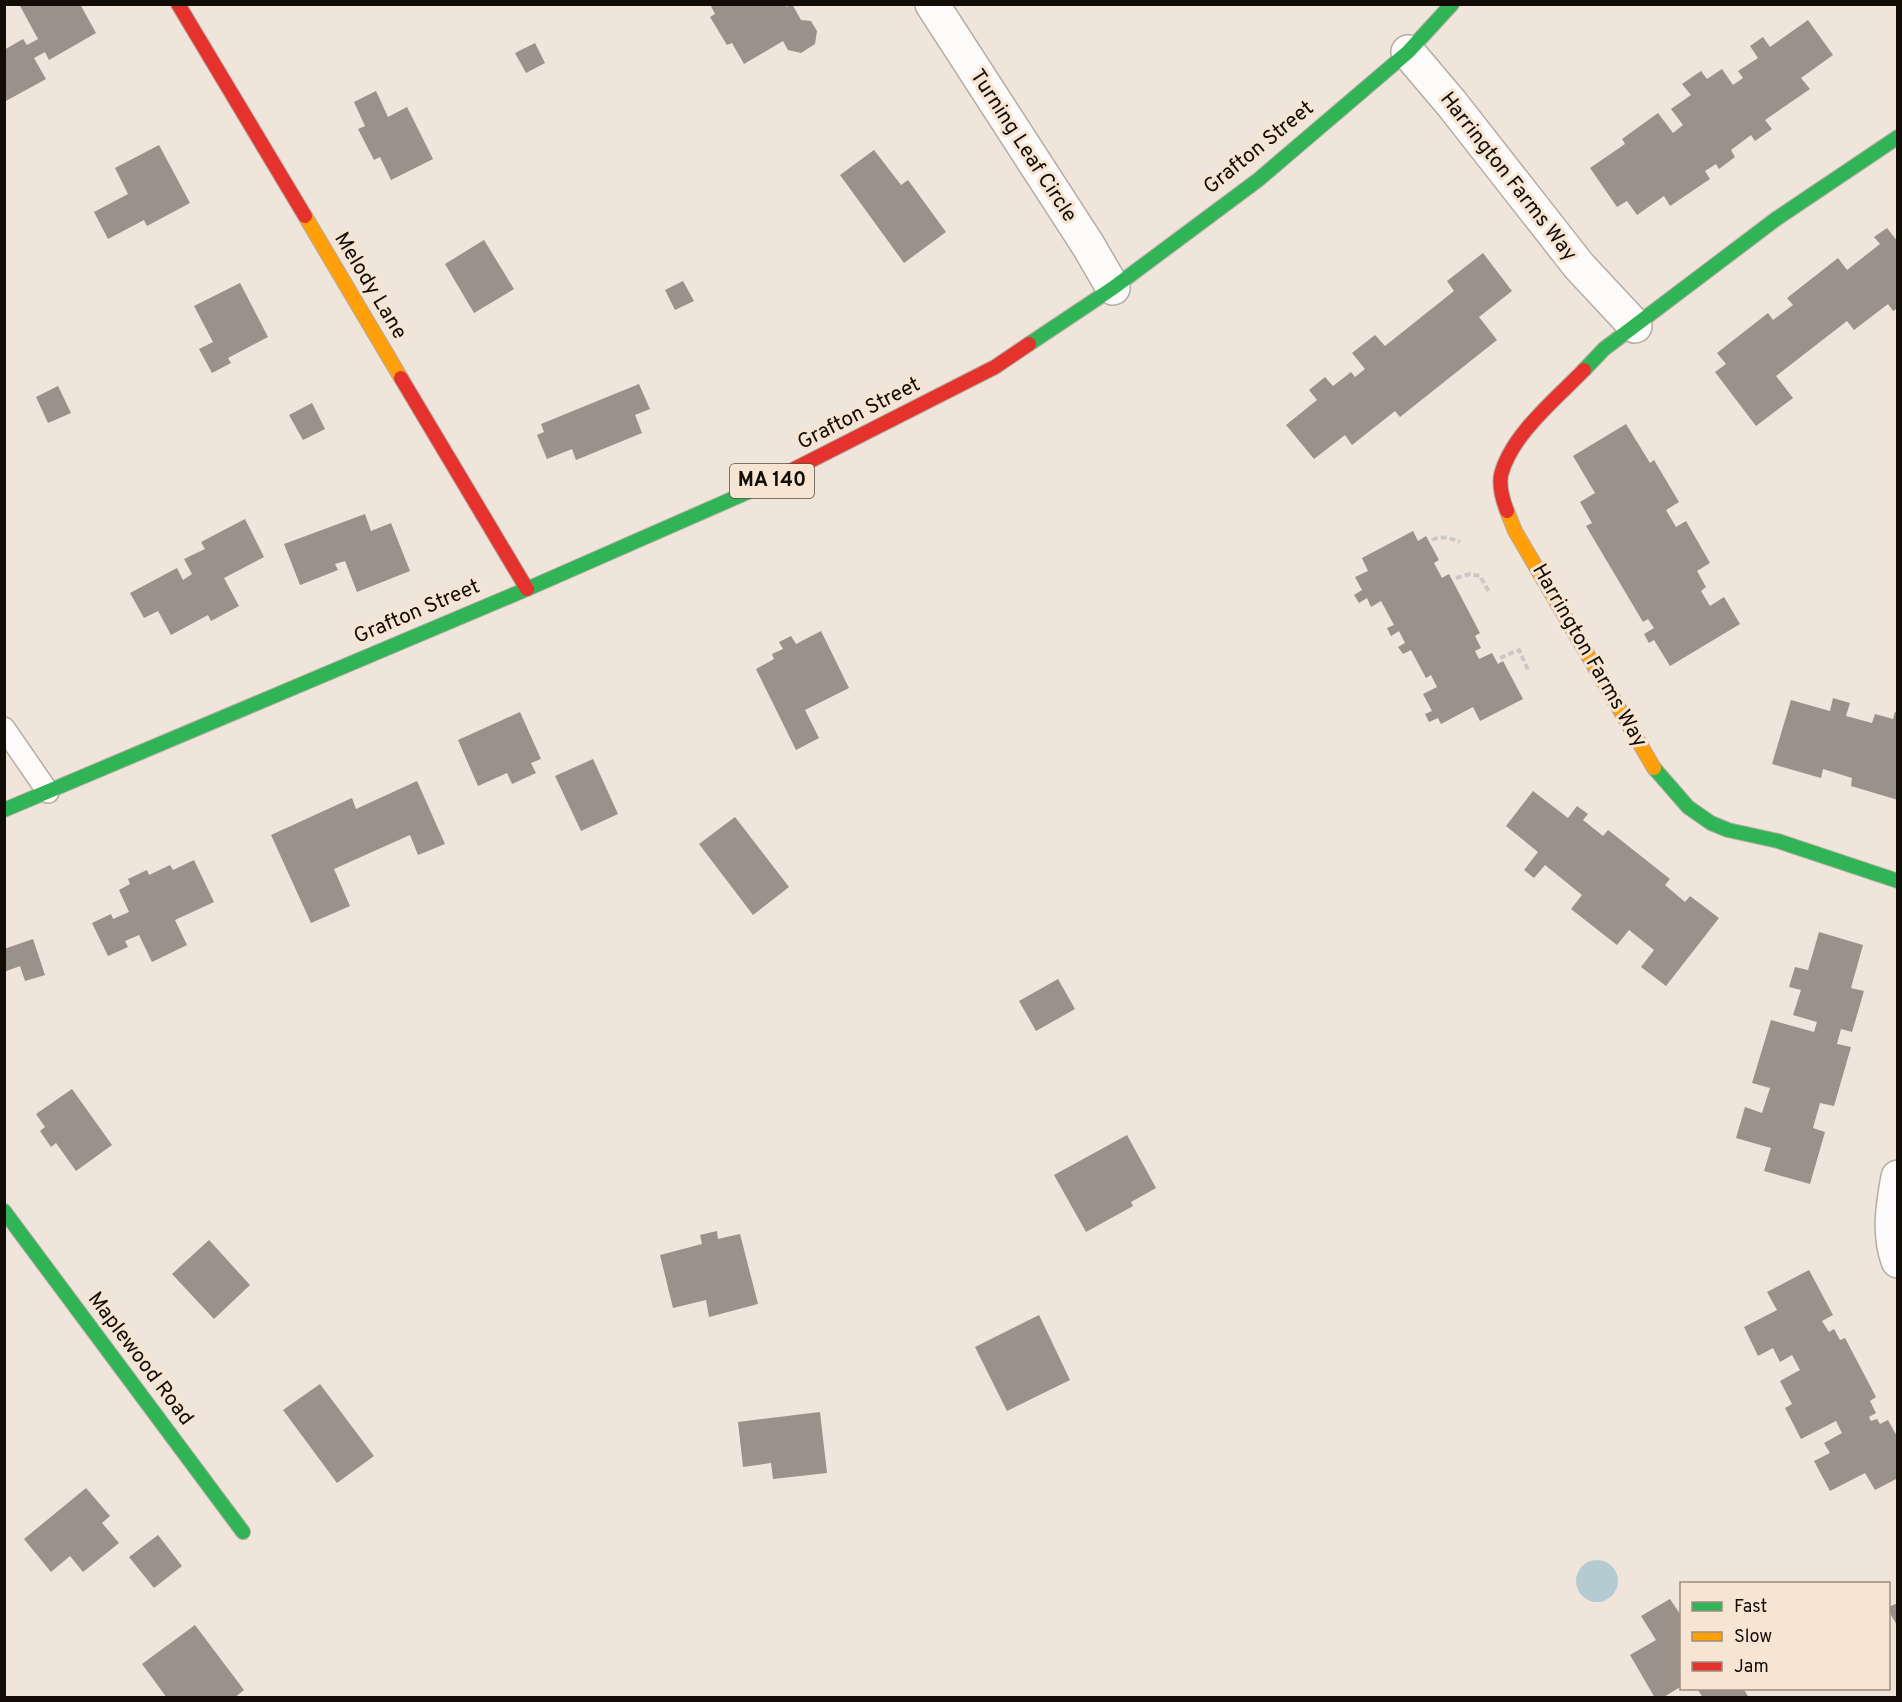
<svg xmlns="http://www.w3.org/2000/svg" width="1902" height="1702" viewBox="0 0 1902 1702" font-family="Overpass,sans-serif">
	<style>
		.water { fill: #b4cbd1 }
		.building { fill: #99918a }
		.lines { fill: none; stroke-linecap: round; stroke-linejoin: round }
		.lane-casing { stroke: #b4aca4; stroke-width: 24 }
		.street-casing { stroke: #b4aca4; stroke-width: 36 }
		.fast-casing { stroke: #b4aca4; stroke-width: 16 }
		.slow-casing { stroke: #b4aca4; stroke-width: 16 }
		.jam-casing { stroke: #b4aca4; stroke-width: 16 }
		.path { stroke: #cbc8c6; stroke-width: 4; stroke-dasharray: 6 3; stroke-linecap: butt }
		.lane { stroke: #fdfbfa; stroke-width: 21 }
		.street { stroke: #fdfbfa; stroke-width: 33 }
		.fast { stroke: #30b455; stroke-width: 14 }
		.slow { stroke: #ff9f0a; stroke-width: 14 }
		.jam { stroke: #e5322d; stroke-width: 14 }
		.labels { text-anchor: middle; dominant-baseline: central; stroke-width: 6; stroke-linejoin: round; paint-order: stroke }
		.shield { fill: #f7e5d3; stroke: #574d44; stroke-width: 1.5 }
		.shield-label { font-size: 20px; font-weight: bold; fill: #120c07 }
		.street-label { font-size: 21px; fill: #120c07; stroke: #f7e5d3 }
	</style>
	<rect width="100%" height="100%" fill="#efe5db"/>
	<!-- water -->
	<circle class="water" cx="1597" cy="1581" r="21"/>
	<!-- building -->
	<g class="building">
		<polygon points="19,4 80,4 96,33 49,60 45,52 34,58 46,79 4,102 4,50 23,39 27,45 38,39"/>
		<polygon points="710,4 785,4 786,7 792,4 801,20 811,21 817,31 815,44 801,53 788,50 783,41 744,64 732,43 727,45 710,17 715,14"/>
		<polygon points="1808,20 1833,55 1801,78 1810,89 1765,120 1772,129 1755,141 1751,135 1731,150 1735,157 1719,169 1716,164 1705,171 1710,179 1670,206 1664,196 1637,215 1627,201 1617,207 1590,168 1625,144 1622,139 1658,113 1673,133 1683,125 1671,109 1691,95 1682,84 1701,71 1707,79 1722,69 1733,85 1743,78 1738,71 1758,58 1750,46 1763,37 1770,47"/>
		<polygon points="535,43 545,63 526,73 515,53"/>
		<polygon points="376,91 388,117 407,107 433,159 391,180 380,157 374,160 358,129 365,126 354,102"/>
		<polygon points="159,145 190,203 147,226 144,220 108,239 94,212 128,194 115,168"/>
		<polygon points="874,150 901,185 908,180 946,232 904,263 840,175"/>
		<polygon points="1887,228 1898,242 1898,308 1893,311 1888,304 1854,330 1847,321 1776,376 1793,398 1756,426 1715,372 1726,364 1717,353 1768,313 1773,320 1793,305 1787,298 1838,258 1847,270 1880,244 1874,237"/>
		<polygon points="484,240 514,289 474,313 445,264"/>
		<polygon points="1483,253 1512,291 1479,317 1497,340 1400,417 1395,411 1352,445 1345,435 1314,459 1286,425 1317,400 1309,390 1325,377 1333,386 1351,372 1355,377 1365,369 1352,353 1375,335 1385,346 1454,291 1447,281"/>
		<polygon points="683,281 694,301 675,310 665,290"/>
		<polygon points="240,283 268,337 228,358 231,363 212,373 199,349 213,342 194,306"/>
		<polygon points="639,384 650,409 635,415 642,433 576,460 572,449 547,459 537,435 544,432 541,424"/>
		<polygon points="58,386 71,413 48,423 36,397"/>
		<polygon points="312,403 325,429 303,440 289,415"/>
		<polygon points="1626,424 1650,463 1654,460 1679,502 1666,510 1676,527 1686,521 1710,563 1697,571 1706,587 1701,591 1710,606 1724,597 1740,624 1670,666 1654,640 1649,643 1644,634 1654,628 1648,619 1643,622 1586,526 1592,523 1580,502 1595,493 1573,456"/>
		<polygon points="365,514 371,531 391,523 410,571 357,592 345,561 335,564 338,570 300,585 284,544"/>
		<polygon points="245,519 264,557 224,578 239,606 211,621 208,615 171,635 158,611 144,618 130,593 177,568 183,580 192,574 184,559 205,549 201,542"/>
		<polygon points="1413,531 1418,541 1426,536 1439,560 1434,563 1442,578 1449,574 1480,633 1475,636 1481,648 1475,651 1479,659 1492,653 1498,664 1503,661 1523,699 1480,721 1473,707 1441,724 1438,718 1429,722 1425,714 1432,711 1423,694 1437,687 1431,675 1426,678 1411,650 1403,654 1398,647 1405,643 1399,631 1391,636 1387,628 1394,625 1381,601 1371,607 1367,598 1359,603 1354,595 1362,590 1355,577 1368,571 1362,558"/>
		<polygon points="821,631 849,688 805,710 819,738 796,750 756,669 774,659 772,654 783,649 779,642 791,636 796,644"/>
		<polygon points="1833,698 1850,703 1846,716 1872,723 1875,714 1893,719 1895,712 1898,713 1898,800 1851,786 1852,778 1823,769 1821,778 1772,764 1791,700 1830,711"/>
		<polygon points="520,712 541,759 531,763 536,773 512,784 507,773 478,786 458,740"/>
		<polygon points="593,759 618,814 581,831 555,776"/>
		<polygon points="417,781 445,844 418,855 410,835 334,869 350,906 311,923 271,835 352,798 356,809"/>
		<polygon points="1533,791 1568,818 1577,806 1588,814 1583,820 1603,836 1608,830 1670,879 1665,885 1685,902 1690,896 1719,918 1666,986 1641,967 1654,950 1629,930 1617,945 1571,909 1582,895 1545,865 1534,878 1524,870 1538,852 1506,826"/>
		<polygon points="735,817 789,887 753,915 699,844"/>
		<polygon points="194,860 214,902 175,920 187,945 152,962 139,935 125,941 128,947 108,956 92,923 111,914 113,919 129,912 119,890 130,884 128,879 147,870 149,875 170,865 173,870"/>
		<polygon points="1819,932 1863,945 1851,988 1864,991 1852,1032 1841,1029 1837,1044 1851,1047 1834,1106 1820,1103 1813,1128 1825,1132 1810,1184 1764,1171 1771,1148 1736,1138 1745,1107 1762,1113 1770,1088 1752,1083 1771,1020 1814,1032 1817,1022 1793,1015 1801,990 1789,987 1795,967 1808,970"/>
		<polygon points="33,939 45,975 25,981 20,966 4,972 4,949"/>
		<polygon points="1058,979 1075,1009 1036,1031 1019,1001"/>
		<polygon points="72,1089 112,1145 76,1171 56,1143 51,1147 40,1131 45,1127 36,1114"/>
		<polygon points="1127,1135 1156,1188 1131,1202 1133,1206 1086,1232 1054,1175"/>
		<polygon points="717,1231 718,1239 740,1234 758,1304 709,1317 706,1300 673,1308 660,1255 702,1244 700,1235"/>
		<polygon points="209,1240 250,1285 214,1319 172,1274"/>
		<polygon points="1809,1270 1833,1315 1822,1321 1829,1332 1834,1329 1840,1340 1845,1338 1876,1397 1870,1401 1876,1413 1869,1417 1871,1421 1877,1419 1880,1424 1888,1420 1898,1438 1898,1478 1875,1490 1865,1473 1830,1491 1814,1461 1830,1453 1824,1443 1842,1433 1836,1421 1801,1439 1785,1408 1792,1404 1780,1381 1800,1370 1792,1355 1780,1362 1773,1348 1758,1356 1744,1327 1777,1310 1767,1292"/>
		<polygon points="1039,1315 1070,1380 1007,1411 975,1347"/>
		<polygon points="320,1384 374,1456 337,1483 283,1410"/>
		<polygon points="820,1412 827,1473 773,1479 771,1463 743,1467 738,1422"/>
		<polygon points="86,1488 110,1516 102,1523 119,1543 83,1572 70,1556 51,1572 24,1539"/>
		<polygon points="158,1535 182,1566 154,1588 129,1557"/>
		<polygon points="1670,1599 1682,1617 1682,1686 1662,1698 1655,1698 1630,1655 1656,1640 1641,1616"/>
		<polygon points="1898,1603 1898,1627 1888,1610 1888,1607"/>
		<polygon points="195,1625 244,1690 234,1698 167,1698 142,1664"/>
		<polygon points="1697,1688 1743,1688 1749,1698 1703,1698"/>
	</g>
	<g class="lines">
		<!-- lane casing -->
		<g class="lane-casing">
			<polyline id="lane" points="4,728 48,792"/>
		</g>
		<!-- street casing -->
		<g class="street-casing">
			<g id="street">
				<polyline points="932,4 1088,245 1113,288"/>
				<polyline points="1408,52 1452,104 1579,266 1635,326"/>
				<path d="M 1898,1177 C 1893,1205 1888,1233 1898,1261"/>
			</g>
		</g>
		<!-- fast casing -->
		<g class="fast-casing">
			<g id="fast">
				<polyline points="1029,344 1113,288 1258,180 1408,52 1452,4"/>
				<polyline points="1584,370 1604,349 1776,219 1898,137"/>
				<polyline points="1654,768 1688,807 1711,823 1728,830 1778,841 1898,881"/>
				<polyline points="4,810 527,589 757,488"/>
				<polyline points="4,1211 243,1532"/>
			</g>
		</g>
		<!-- slow casing -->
		<g class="slow-casing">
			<g id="slow">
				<polyline points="305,216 401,378"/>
				<polyline points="1507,511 1515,531 1654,768"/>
			</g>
		</g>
		<!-- jam casing -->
		<g class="jam-casing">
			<g id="jam">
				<polyline points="178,4 305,216"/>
				<polyline points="401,378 527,589"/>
				<polyline points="757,488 995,367 1029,344"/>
				<path d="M 1507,511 C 1503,501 1499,487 1501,475 C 1511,435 1556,399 1584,370"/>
			</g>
		</g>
		<!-- path -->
		<g class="path">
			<path d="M 1432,540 C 1442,535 1450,538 1460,542"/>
			<polyline points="1456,578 1470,574 1480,576 1489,592"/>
			<polyline points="1500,658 1519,650 1529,672"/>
		</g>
		<!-- lane -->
		<use href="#lane" class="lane"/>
		<!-- street -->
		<use href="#street" class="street"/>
		<!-- fast -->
		<use href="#fast" class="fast"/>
		<!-- slow -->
		<use href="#slow" class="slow"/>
		<!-- jam -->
		<use href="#jam" class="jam"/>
	</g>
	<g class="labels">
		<!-- shield labels -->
		<rect class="shield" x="730" y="464" width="84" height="34" rx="4.5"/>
		<g class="shield-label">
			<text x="772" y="481">MA 140</text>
		</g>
		<!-- street labels -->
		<g class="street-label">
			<text transform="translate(1023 146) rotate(57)">Turning Leaf Circle</text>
			<text transform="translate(1259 148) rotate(-39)">Grafton Street</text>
			<text transform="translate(1508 177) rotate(52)">Harrington Farms Way</text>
			<text transform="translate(370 286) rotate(59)">Melody Lane</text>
			<text transform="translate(859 414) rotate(-27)">Grafton Street</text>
			<text transform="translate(417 612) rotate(-23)">Grafton Street</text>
			<text transform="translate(1589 656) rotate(60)">Harrington Farms Way</text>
			<text transform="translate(140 1359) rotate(53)">Maplewood Road</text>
		</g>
	</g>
	<!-- border -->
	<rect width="1902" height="1702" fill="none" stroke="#120c07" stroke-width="12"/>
	<!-- legend -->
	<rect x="1680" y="1582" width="210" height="108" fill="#f7e5d3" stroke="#9b8e81" stroke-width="1.5"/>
	<rect x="1692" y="1602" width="30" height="9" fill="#30b455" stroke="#9b8e81" stroke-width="1.5"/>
	<text x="1734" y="1612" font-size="18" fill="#120c07">Fast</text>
	<rect x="1692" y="1632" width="30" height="9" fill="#ff9f0a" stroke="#9b8e81" stroke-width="1.5"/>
	<text x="1734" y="1642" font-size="18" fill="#120c07">Slow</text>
	<rect x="1692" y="1662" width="30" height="9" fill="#e5322d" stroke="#9b8e81" stroke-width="1.5"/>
	<text x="1734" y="1672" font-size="18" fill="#120c07">Jam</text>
</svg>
